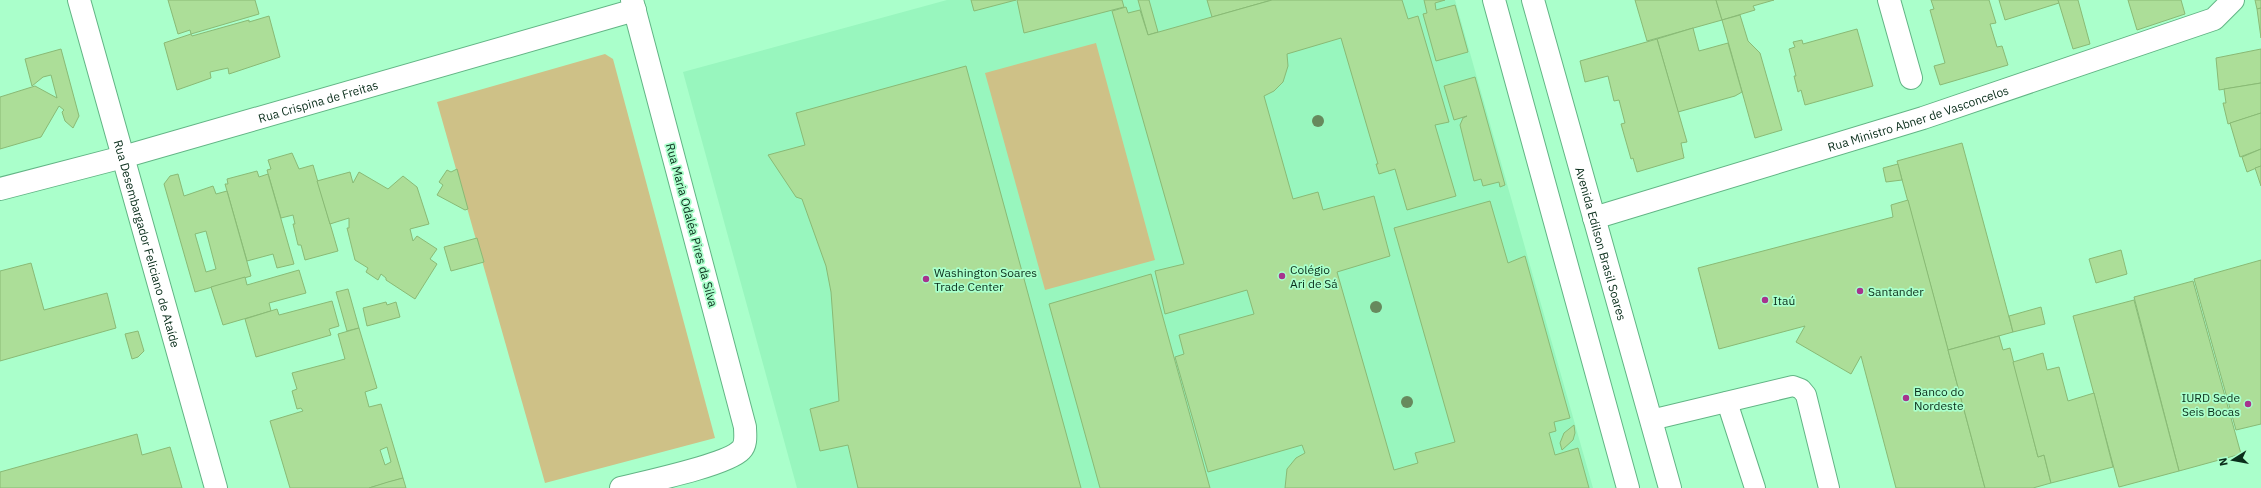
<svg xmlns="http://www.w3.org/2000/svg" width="2261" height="488" viewBox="0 0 2261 488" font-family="'IBM Plex Sans',sans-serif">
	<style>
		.built { fill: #98f6be }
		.green { fill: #cec187 }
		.building { fill: #acde98; stroke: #89ba75; fill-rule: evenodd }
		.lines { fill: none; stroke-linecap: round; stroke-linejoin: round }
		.service-casing { stroke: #62b585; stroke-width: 22 }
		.minor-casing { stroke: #62b585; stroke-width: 24 }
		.tertiary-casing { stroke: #62b585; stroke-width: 24 }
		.secondary-casing { stroke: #62b585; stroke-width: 24 }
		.service { stroke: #fff; stroke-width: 20 }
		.minor { stroke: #fff; stroke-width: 22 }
		.tertiary { stroke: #fff; stroke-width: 22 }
		.secondary { stroke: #fff; stroke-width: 22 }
		.tree { fill: #67895d }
		.poi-dot { fill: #a6338e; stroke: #aaffcb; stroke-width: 1.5 }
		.labels { text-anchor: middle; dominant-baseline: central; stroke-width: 3.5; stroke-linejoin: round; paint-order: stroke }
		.street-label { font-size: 12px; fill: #0a2e1b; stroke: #aaffcb }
		.poi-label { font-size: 12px; fill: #0a2e1b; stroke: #aaffcb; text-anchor: start }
	</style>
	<rect width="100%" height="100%" fill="#aaffcb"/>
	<!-- built -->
	<polygon class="built" points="947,0 1455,0 1593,488 797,488 683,72"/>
	<!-- green -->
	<g class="green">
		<polygon points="1096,43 1155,260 1045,290 985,73"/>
		<polygon points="605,54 613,59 715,438 545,483 437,102"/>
	</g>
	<!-- building -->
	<g class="building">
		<polygon points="168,0 255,0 259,14 191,34 190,30 178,34"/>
		<polygon points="971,0 1016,0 974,11"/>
		<polygon points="1017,0 1122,0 1124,7 1024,33"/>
		<polygon points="1138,0 1149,0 1158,32 1148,35"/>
		<polygon points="1207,0 1272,0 1212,17"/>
		<polygon points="1272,0 1402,0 1408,19 1418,16 1449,122 1435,125 1456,196 1407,210 1395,169 1379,174 1376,164 1378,164 1341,38 1287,54 1288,66 1283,82 1274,91 1264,96 1293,199 1318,192 1323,210 1374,196 1390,256 1337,272 1394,470 1418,463 1415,453 1455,442 1394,228 1490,201 1508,263 1525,256 1570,418 1554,422 1556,431 1549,433 1555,455 1578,448 1589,488 1285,488 1287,469 1296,458 1305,453 1302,445 1208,472 1175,357 1184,354 1179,335 1254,314 1247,290 1165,314 1155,271 1184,264 1112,11 1126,7 1128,13 1140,10 1148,35"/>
		<polygon points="1424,0 1445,0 1435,3 1436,10 1455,5 1468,52 1436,61 1423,14 1427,13"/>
		<polygon points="1635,0 1716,0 1722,20 1647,41"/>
		<polygon points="1716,0 1774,0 1753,6 1755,10 1722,20"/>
		<polygon points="1931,0 1989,0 1996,23 1990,24 1997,47 2002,46 2008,65 1940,85 1934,66 1945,63 1930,10 1934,9"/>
		<polygon points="1999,0 2058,0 2059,3 2005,20"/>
		<polygon points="2058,0 2078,0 2090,44 2073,49"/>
		<polygon points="2128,0 2181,0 2185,14 2137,30"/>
		<polygon points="2255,0 2261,0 2261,8 2257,9"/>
		<polygon points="2261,8 2261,38 2257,9"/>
		<polygon points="1740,15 1748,41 1760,53 1782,130 1755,138 1722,20"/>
		<polygon points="269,16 280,57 229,74 228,68 210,72 211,78 177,90 164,43 191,34 192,36 249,20 249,22"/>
		<polygon points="1693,28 1699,51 1728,43 1742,92 1735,96 1678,112 1657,39"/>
		<polygon points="1857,29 1873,86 1805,105 1801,90 1798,92 1794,76 1796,76 1789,49 1795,47 1793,42 1802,40 1803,44"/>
		<polygon points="1657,39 1687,142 1681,143 1684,158 1637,172 1633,158 1631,159 1621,124 1625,123 1619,100 1614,101 1608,76 1585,82 1580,61"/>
		<polygon points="61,49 79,116 73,128 65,121 62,112 64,110 59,106 41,137 0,149 0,97 35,86 57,98 51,75 43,77 32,86 25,59"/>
		<polygon points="2261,49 2261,83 2219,90 2216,58"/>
		<polygon points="966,66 1081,488 858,488 848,445 820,451 810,409 839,401 831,292 826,266 802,199 796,197 768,155 805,145 796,113"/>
		<polygon points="1475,77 1505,185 1500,187 1499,182 1483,186 1481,179 1474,181 1460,125 1463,118 1467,116 1454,120 1444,86"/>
		<polygon points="2261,83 2261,113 2228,124 2223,103 2226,103 2224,89"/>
		<polygon points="2261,113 2261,149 2240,157 2230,123"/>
		<polygon points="1962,143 2013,332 1948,350 1897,161"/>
		<polygon points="2261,149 2261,166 2247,172 2242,157"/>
		<polygon points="292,153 299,169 313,165 338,251 305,260 301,245 298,245 293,224 295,224 293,215 281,218 267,170 271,169 268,160"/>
		<polygon points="1898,164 1902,180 1886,182 1883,168"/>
		<polygon points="2261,166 2261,186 2255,168"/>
		<polygon points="457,169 468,209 465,210 437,195 443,185 439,182 447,170 451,172"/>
		<polygon points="257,171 259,177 268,174 294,264 277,268 273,254 247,261 225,184 228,184 227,179"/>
		<polygon points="350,172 353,183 359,172 388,189 403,176 417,187 429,224 410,229 413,241 417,236 437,249 430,259 437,264 415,299 386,280 386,278 381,274 378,280 366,272 368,268 355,260 347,228 349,228 349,218 330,224 317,181"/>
		<path d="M 178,174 L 184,196 L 213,186 L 216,194 L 227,191 L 251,276 L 195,292 L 164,184 L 170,176 ZM 206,231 L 216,269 L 206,272 L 195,234 Z"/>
		<polygon points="1908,200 1985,488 1896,488 1861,356 1851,374 1796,342 1805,326 1719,349 1698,268 1893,217 1891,205"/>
		<polygon points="477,238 484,262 451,271 444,247"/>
		<polygon points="2121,250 2127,274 2096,283 2089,259"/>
		<polygon points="2261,260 2261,424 2236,430 2194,279"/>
		<polygon points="31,263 44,310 107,293 116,328 0,361 0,271"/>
		<polygon points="299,270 306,293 269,303 271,311 223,325 211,287 245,277 247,285"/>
		<polygon points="1151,274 1210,488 1100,488 1049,304"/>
		<polygon points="2193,281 2241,454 2179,471 2134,297"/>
		<polygon points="348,289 359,328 347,331 336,292"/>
		<polygon points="2134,300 2179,471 2119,487 2073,316"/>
		<polygon points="332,301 339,326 329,329 331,335 256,357 245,319 277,309 279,315"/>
		<polygon points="386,302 387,305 396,302 400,317 367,326 363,308"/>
		<polygon points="2041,307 2045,324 2013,332 2009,316"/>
		<path d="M 359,328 L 377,388 L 365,392 L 369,407 L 381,404 L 403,478 L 369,488 L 290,488 L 270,421 L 303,411 L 301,408 L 297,409 L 292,391 L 297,389 L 292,373 L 345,359 L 338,334 ZM 387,447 L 391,462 L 385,465 L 380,450 Z"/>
		<polygon points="138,331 144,351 138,357 132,359 125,334"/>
		<polygon points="1999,336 2003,350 2010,348 2038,457 2044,455 2051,483 2033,488 1985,488 1948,350"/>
		<polygon points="2043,353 2047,370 2059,367 2068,401 2094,393 2113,467 2051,483 2044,455 2038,457 2013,362"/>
		<polygon points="1574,425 1575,433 1573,440 1562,450 1560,443 1564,433"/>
		<polygon points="137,434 142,455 170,447 182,488 0,488 0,472"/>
		<polygon points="403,478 406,488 369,488 388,482"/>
	</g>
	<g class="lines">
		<!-- service casing -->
		<g class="service-casing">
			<g id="service">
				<polyline points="1727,402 1755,488"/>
				<polyline points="1651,420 1793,386 1801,389 1806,395 1829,488"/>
			</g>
		</g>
		<!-- minor casing -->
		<g class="minor-casing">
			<g id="minor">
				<polyline points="1889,0 1911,78"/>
				<path id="s1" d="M 0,189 L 123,157 L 635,10"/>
				<path id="s2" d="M 1594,218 L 1923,118 L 2214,19 L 2233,0"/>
				<path d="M 621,488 C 645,482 727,465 741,450 C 747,444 745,434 745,427 L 632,0"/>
			</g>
		</g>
		<!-- tertiary casing -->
		<g class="tertiary-casing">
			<g id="tertiary">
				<path id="s3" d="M 79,0 L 216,488"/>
			</g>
		</g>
		<!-- secondary casing -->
		<g class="secondary-casing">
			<g id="secondary">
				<polyline points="1494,0 1628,488"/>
				<path id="s4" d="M 1533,0 L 1670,488"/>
			</g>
		</g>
		<!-- service -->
		<use href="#service" class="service"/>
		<!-- minor -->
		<use href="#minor" class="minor"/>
		<!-- tertiary -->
		<use href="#tertiary" class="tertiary"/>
		<!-- secondary -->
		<use href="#secondary" class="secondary"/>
	</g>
	<!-- trees -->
	<g class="tree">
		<circle cx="1318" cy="121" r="6"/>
		<circle cx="1376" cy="307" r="6"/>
		<circle cx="1407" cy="402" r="6"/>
	</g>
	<!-- markers -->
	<g class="poi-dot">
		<circle cx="1282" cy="276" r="4"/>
		<circle cx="926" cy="279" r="4"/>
		<circle cx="1860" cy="291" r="4"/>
		<circle cx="1765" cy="300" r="4"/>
		<circle cx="1906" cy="398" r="4"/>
		<circle cx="2248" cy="404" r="4"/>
	</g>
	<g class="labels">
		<!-- street labels -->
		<g class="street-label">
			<text stroke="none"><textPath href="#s1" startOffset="330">Rua Crispina de Freitas</textPath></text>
			<text stroke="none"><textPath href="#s2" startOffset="339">Rua Ministro Abner de Vasconcelos</textPath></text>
			<text transform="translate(692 225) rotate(75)">Rua Maria Odaléa Pires da Silva</text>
			<text stroke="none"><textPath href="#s3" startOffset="253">Rua Desembargador Feliciano de Ataíde</textPath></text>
			<text stroke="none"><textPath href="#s4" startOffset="253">Avenida Edilson Brasil Soares</textPath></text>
		</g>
		<!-- poi labels -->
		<g class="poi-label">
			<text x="1290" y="269">Colégio<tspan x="1290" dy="14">Ari de Sá</tspan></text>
			<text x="934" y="272">Washington Soares<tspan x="934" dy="14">Trade Center</tspan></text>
			<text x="1868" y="291">Santander</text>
			<text x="1773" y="300">Itaú</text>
			<text x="1914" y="391">Banco do<tspan x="1914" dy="14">Nordeste</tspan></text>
			<text x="2240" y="397" text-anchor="end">IURD Sede<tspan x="2240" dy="14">Seis Bocas</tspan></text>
		</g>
	</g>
	<!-- north arrow -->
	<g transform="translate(2233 460) rotate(259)" stroke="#aaffcb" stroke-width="3" paint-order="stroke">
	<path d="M0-3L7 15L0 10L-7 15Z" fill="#0a2e1b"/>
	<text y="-6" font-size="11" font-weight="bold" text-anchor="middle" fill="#0a2e1b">N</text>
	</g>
</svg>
